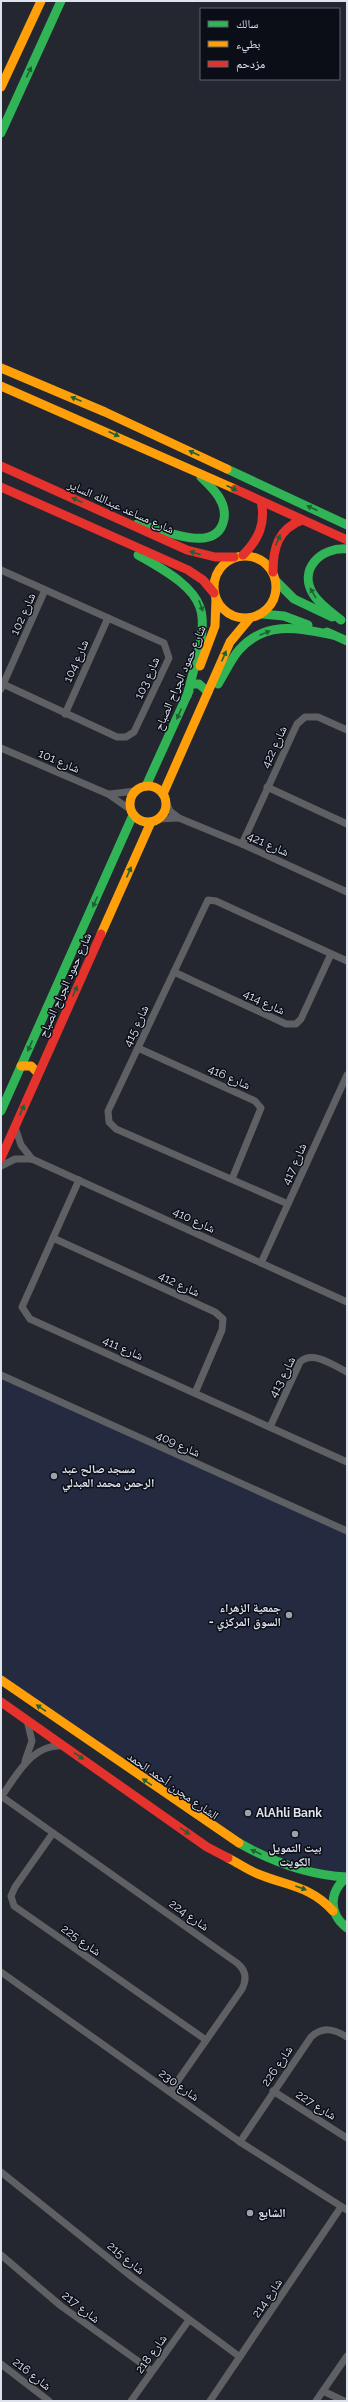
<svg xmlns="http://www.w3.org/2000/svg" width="348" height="2402" viewBox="0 0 348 2402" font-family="Raleway,'Noto Naskh Arabic',sans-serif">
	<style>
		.built { fill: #242b40 }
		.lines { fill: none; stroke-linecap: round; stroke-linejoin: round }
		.street { stroke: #5e6064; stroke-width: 7 }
		.fast { stroke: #30b455; stroke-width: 9 }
		.slow { stroke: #ff9f0a; stroke-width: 9 }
		.jam { stroke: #e5322d; stroke-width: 9 }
		.oneway { fill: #1e6136 }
		.poi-dot { fill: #9da1ac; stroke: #0b0e16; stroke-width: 1.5 }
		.labels { text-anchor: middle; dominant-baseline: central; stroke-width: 3; stroke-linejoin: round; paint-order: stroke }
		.street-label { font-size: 12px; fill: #dee3ee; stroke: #0b0e16 }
		.poi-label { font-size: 12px; font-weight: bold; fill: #dee3ee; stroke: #0b0e16; text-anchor: start }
	</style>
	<rect width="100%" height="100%" fill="#242730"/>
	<!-- built -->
	<polygon class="built" points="1,1375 347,1533 347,1877 328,1877 244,1847 1,1680"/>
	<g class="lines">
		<!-- street -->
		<g class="street">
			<polyline points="1,570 164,643 169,658 134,732 126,737 117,737 3,684"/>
			<polyline points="1,689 45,590"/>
			<polyline points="65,714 108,618"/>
			<polyline points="1,748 108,794 131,810"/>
			<polyline points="267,787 347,824"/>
			<polyline points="110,794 135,791"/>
			<polyline points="165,800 170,811 179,818 242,844 347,892"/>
			<polyline points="158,819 179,818"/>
			<polyline points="242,844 297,724 305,717 318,717 347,730"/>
			<polyline points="174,972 286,1024 296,1024 301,1019 331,954"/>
			<polyline points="138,1048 255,1101 261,1108 232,1179"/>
			<polyline points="15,1127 21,1145 32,1159"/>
			<polyline points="1,1166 15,1159 32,1159 347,1302"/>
			<polyline points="79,1180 22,1307 30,1319 347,1462"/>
			<polyline points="288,1204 116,1129 109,1122 108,1111 208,900 216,901 347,961"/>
			<polyline points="53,1238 215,1312 223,1319 222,1330 195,1393"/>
			<polyline points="261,1263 347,1075"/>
			<polyline points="1,1375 347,1531"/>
			<path d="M 270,1427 L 300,1362 C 313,1350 333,1365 347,1372"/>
			<polyline points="25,1761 32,1741 27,1720"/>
			<path d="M 1,1796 L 237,1963 C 246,1970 247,1979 242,1989 L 170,2092"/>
			<path d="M 1,1797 C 17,1775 32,1743 64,1746"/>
			<polyline points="53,1833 15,1887 11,1896 14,1906 206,2040"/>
			<polyline points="1,1972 240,2142 347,2210"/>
			<polyline points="273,2091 347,2138"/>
			<path d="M 240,2142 L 311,2037 C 323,2026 334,2029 347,2037"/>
			<polyline points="1,2172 132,2277 240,2357"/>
			<polyline points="1,2255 61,2306 152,2371"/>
			<polyline points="1,2364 49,2401"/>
			<polyline points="323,2391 344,2401"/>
			<polyline points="131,2401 189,2320"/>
			<polyline points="210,2401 341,2207"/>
			<polyline points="316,2401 347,2356"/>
		</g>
		<!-- fast -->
		<g class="fast">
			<polyline points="1,133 61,1"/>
			<polyline points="227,469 347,525"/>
			<path d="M 137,524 C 160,528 217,557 224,519 C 227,501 212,488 201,477"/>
			<path d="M 138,555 C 220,600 208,613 187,696"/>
			<polyline points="276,581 294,599 332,617"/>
			<polyline points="262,614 284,616 308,625"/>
			<path d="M 341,620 C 331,612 320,605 313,594 C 298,569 321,547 347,549"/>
			<polyline points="327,632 347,641"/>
			<polyline points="192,684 199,684 208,692"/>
			<path d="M 218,684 C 225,673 231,659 239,650 C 266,620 298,628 333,635"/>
			<polyline points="146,786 189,691"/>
			<polyline points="1,1111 133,815"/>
			<path d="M 239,1843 C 273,1862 308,1875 347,1877"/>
			<path d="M 347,1877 C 329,1892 328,1913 347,1928"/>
		</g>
		<!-- slow -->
		<g class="slow">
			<polyline points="1,87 41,1"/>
			<polyline points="1,368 105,412 227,469"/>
			<polyline points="1,386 235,489"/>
			<circle cx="245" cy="587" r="31"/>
			<polyline points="200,666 215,626 216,599"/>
			<circle cx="148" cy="804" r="18"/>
			<polyline points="163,794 230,642 250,618"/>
			<polyline points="101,934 151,822"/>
			<polyline points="21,1066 31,1066 38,1073"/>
			<polyline points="1,1680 239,1843"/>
			<path d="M 228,1858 C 238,1863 248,1870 258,1874 C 287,1886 311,1886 333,1911"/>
		</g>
		<!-- jam -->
		<g class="jam">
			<polyline points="1,466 187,550 215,557 234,557"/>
			<polyline points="1,487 188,570 203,580 214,593"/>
			<polyline points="235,489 347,540"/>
			<path d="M 243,555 C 259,539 266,523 261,501"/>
			<path d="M 273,572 C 273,548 278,529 302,520"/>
			<polyline points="1,1158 101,934"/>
			<polyline points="1,1702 207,1847 228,1858"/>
		</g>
	</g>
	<!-- one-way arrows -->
	<defs><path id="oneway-solid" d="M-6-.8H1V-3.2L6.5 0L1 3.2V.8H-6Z"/></defs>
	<g class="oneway">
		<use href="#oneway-solid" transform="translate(29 72) rotate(-65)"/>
		<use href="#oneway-solid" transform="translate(76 399) rotate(-157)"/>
		<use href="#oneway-solid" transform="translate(114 434) rotate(25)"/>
		<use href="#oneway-solid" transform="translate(194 453) rotate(-155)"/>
		<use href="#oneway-solid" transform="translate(232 488) rotate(25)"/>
		<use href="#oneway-solid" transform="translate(77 500) rotate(-156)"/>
		<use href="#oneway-solid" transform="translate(312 508) rotate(-155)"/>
		<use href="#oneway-solid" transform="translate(278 540) rotate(-67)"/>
		<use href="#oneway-solid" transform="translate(195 553) rotate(-163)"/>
		<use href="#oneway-solid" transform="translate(313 593) rotate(-120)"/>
		<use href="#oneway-solid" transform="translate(201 606) rotate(70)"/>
		<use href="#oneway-solid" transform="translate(265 633) rotate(-22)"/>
		<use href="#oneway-solid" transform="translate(224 656) rotate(-67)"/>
		<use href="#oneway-solid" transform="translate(179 714) rotate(114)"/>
		<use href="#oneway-solid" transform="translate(129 872) rotate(-66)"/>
		<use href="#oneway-solid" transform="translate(95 902) rotate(114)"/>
		<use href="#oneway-solid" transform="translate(75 991) rotate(-66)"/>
		<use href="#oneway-solid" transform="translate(30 1046) rotate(114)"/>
		<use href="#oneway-solid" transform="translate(22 1110) rotate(-66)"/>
		<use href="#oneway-solid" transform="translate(41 1708) rotate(-145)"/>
		<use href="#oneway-solid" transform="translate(79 1756) rotate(35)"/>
		<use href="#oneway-solid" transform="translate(147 1782) rotate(-145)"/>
		<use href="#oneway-solid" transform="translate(185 1831) rotate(35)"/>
		<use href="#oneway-solid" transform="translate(256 1852) rotate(-156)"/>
		<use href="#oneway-solid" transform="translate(301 1888) rotate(20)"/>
	</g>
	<!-- markers -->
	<g class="poi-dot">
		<circle cx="54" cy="1476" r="4"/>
		<circle cx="289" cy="1615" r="4"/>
		<circle cx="248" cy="1813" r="4"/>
		<circle cx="295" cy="1834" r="4"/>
		<circle cx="250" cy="2213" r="4"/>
	</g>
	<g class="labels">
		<!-- street labels -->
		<g class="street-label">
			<text transform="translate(121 507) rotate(24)">شارع مساعد عبدالله الساير</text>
			<text transform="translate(23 614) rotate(-66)">شارع 102</text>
			<text transform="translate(76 661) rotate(-66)">شارع 104</text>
			<text transform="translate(147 678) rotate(-66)">شارع 103</text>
			<text transform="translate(180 678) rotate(-67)">شارع حمود الجراح الصباح</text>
			<text transform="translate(274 747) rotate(-65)">شارع 422</text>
			<text transform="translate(59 761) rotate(23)">شارع 101</text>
			<text transform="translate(268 844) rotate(24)">شارع 421</text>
			<text transform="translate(65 985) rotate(-66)">شارع حمود الجراح الصباح</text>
			<text transform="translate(264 1002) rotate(25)">شارع 414</text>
			<text transform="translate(136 1026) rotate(-65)">شارع 415</text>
			<text transform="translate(229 1077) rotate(24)">شارع 416</text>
			<text transform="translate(294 1164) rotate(-66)">شارع 417</text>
			<text transform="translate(194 1220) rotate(25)">شارع 410</text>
			<text transform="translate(179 1284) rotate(25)">شارع 412</text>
			<text transform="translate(123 1348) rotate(24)">شارع 411</text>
			<text transform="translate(282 1377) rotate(-63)">شارع 413</text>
			<text transform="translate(178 1444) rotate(24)">شارع 409</text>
			<text transform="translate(173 1786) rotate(35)">الشارع مجرن أحمد الحمد</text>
			<text transform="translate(189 1915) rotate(35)">شارع 224</text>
			<text transform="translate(81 1940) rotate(35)">شارع 225</text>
			<text transform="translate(277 2066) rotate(-56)">شارع 226</text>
			<text transform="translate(179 2085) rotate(35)">شارع 230</text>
			<text transform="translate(316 2105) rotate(32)">شارع 227</text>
			<text transform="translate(126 2258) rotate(39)">شارع 215</text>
			<text transform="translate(267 2298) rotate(-56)">شارع 214</text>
			<text transform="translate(81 2307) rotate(38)">شارع 217</text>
			<text transform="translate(151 2354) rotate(-54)">شارع 218</text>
			<text transform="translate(32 2374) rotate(38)">شارع 216</text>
		</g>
		<!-- poi labels -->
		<g class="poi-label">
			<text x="62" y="1469">مسجد صالح عبد<tspan x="62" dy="14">الرحمن محمد العبدلي</tspan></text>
			<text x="281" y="1608" text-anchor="end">جمعية الزهراء<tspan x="281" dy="14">- السوق المركزي</tspan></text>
			<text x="256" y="1813">AlAhli Bank</text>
			<text x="295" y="1848" text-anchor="middle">بيت التمويل<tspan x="295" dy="14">الكويت</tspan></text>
			<text x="258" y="2213">الشايع</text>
		</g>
	</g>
	<!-- border -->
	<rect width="348" height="2402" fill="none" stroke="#dee3ee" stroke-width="4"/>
	<!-- legend -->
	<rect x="200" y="8" width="140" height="72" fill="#0b0e16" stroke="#5f636c"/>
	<rect x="208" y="21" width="20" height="6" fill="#30b455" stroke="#5f636c"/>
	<text x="236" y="28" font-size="12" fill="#dee3ee">سالك</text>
	<rect x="208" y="41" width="20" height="6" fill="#ff9f0a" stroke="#5f636c"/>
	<text x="236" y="48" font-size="12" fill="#dee3ee">بطيء</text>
	<rect x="208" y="61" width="20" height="6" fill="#e5322d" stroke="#5f636c"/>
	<text x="236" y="68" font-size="12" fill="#dee3ee">مزدحم</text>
</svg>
